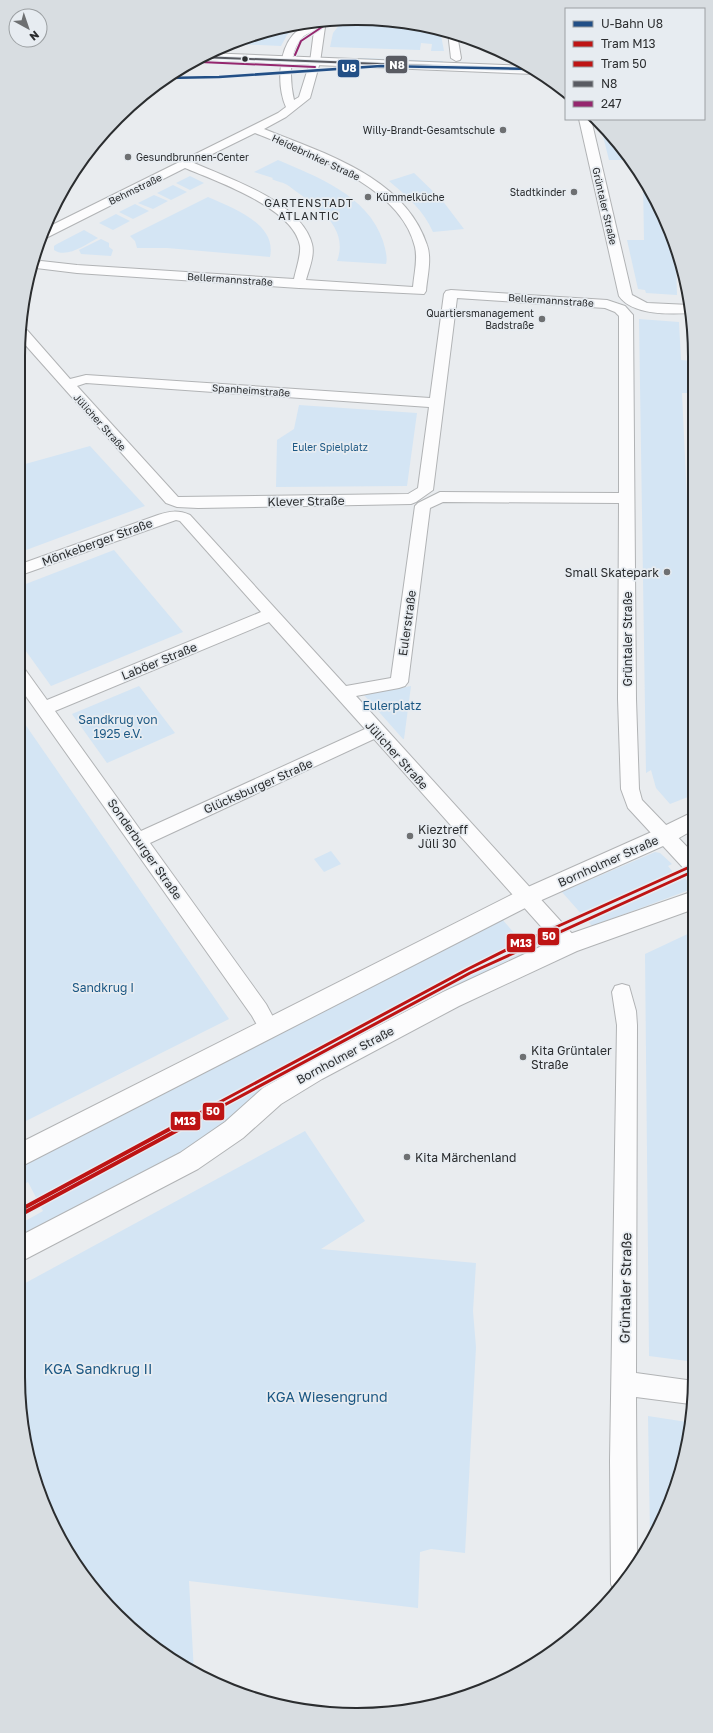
<svg xmlns="http://www.w3.org/2000/svg" width="713" height="1733" viewBox="0 0 713 1733" font-family="'Golos Text',sans-serif">
	<style>
		.green { fill: #d4e5f4 }
		.lines { fill: none; stroke-linecap: round; stroke-linejoin: round }
		.minor-casing { stroke: #b1b3b5; stroke-width: 2 }
		.major-casing { stroke: #b1b3b5; stroke-width: 2 }
		.minor { fill: #fcfcfd; fill-rule: evenodd }
		.major { fill: #fcfcfd; fill-rule: evenodd }
		.bus-1-casing { stroke: #e7ecf1; stroke-width: 4 }
		.bus-2-casing { stroke: #e7ecf1; stroke-width: 4 }
		.bus-1 { stroke: #595b62; stroke-width: 2 }
		.bus-2 { stroke: #95276e; stroke-width: 2 }
		.tram-1-far1-casing { stroke: #e7ecf1; stroke-width: 6 }
		.tram-1-casing { stroke: #e7ecf1; stroke-width: 7 }
		.tram-2-far1-casing { stroke: #e7ecf1; stroke-width: 6 }
		.tram-2-casing { stroke: #e7ecf1; stroke-width: 7 }
		.tram-1-far1 { stroke: #be1414; stroke-width: 3 }
		.tram-1 { stroke: #be1414; stroke-width: 4 }
		.tram-2-far1 { stroke: #be1414; stroke-width: 3 }
		.tram-2 { stroke: #be1414; stroke-width: 4 }
		.metro-1-casing { stroke: #e7ecf1; stroke-width: 4.5 }
		.metro-1 { stroke: #224f86; stroke-width: 2.5 }
		.bus-dot { fill: #2b2d2f; stroke: #e7ecf1; stroke-width: 1.5 }
		.poi-dot { fill: #6e7072; stroke: #e7ecf1; stroke-width: 1.5 }
		.labels { text-anchor: middle; dominant-baseline: central; stroke-width: 3.5; stroke-linejoin: round; paint-order: stroke }
		.far-poi-label { font-size: 10px; fill: #2b2d2f; stroke: #e7ecf1; text-anchor: end }
		.far-street-label { font-size: 10px; fill: #2b2d2f; stroke: #e7ecf1 }
		.far-park-label { font-size: 10px; fill: #1c5884; stroke: #e7ecf1 }
		.far-neighbourhood-label { font-size: 11px; letter-spacing: 1px; fill: #2b2d2f; stroke: #e7ecf1 }
		.street-label { font-size: 12px; fill: #2b2d2f; stroke: #e7ecf1 }
		.poi-label { font-size: 12px; fill: #2b2d2f; stroke: #e7ecf1; text-anchor: start }
		.park-label { font-size: 12px; fill: #1c5884; stroke: #e7ecf1 }
		.near-street-label { font-size: 14px; fill: #2b2d2f; stroke: #e7ecf1 }
		.near-park-label { font-size: 14px; fill: #1c5884; stroke: #e7ecf1 }
		.rim { fill: none; stroke: #2b2d2f; stroke-width: 2 }
		.line-badge { stroke: #e7ecf1; stroke-width: 1.5 }
		.badge-label { font-size: 11px; text-anchor: middle; font-weight: bold; fill: #fff }
	</style>
	<rect width="100%" height="100%" fill="#e9ecef"/>
	<!-- green -->
	<g class="green">
		<polygon points="344,19 400,21 440,30 444,51 431,51 432,44 421,43 420,50 330,47 333,33"/>
		<path d="M 300,24 L 287,35 L 281,46 L 236,44 C 256,32 277,28 300,24 Z"/>
		<polygon points="360,58 442,61 443,61 442,63 360,61"/>
		<polygon points="602,132 611,133 629,160 609,160"/>
		<path d="M 278,160 C 315,176 368,195 383,241 C 385,248 388,258 386,264 L 337,261 C 351,224 309,202 289,186 C 284,182 277,182 272,179 L 273,178 L 254,172 Z"/>
		<path d="M 414,173 L 442,200 L 464,229 L 433,232 C 424,211 407,196 389,181 Z"/>
		<polygon points="190,176 204,183 190,190 176,183"/>
		<polygon points="643,182 660,207 676,257 677,295 646,293 645,290 638,289 627,240 644,240"/>
		<polygon points="173,185 187,192 171,200 157,193"/>
		<polygon points="154,195 168,201 153,209 138,203"/>
		<path d="M 208,197 C 235,209 277,224 270,257 L 167,248 L 137,248 L 135,241 L 130,236 Z"/>
		<polygon points="135,204 149,211 133,219 119,212"/>
		<polygon points="116,214 130,221 113,230 99,223"/>
		<path d="M 84,230 L 98,238 C 86,244 67,259 54,250 L 54,246 L 57,244 Z"/>
		<polygon points="101,239 109,243 109,247 113,250 111,256 81,254 79,250"/>
		<polygon points="639,319 679,322 681,360 692,361 692,393 682,393 691,584 693,585 693,795 670,804 656,788 651,770 646,773"/>
		<polygon points="299,405 417,413 407,486 276,487 277,440 294,429"/>
		<polygon points="90,446 145,506 18,553 18,466"/>
		<polygon points="114,550 183,632 51,686 18,640 18,587"/>
		<polygon points="139,686 175,733 107,763 72,714"/>
		<polygon points="411,686 404,739 403,739 364,695"/>
		<polygon points="18,714 229,1019 18,1125"/>
		<polygon points="331,851 341,864 324,872 314,859"/>
		<polygon points="655,852 660,853 672,864 668,866 677,877 681,875 692,885 692,889 592,926 562,892"/>
		<polygon points="502,919 529,950 407,1010 206,1140 18,1241 18,1225 43,1211 28,1182 18,1187 18,1167"/>
		<polygon points="694,931 695,1362 649,1356 645,954"/>
		<polygon points="305,1131 365,1221 321,1249 476,1263 473,1311 476,1347 465,1553 431,1549 420,1552 418,1608 189,1581 194,1673 187,1670 102,1600 63,1546 36,1486 18,1376 18,1287"/>
		<polygon points="648,1416 687,1422 677,1485 650,1536"/>
	</g>
	<g class="lines">
		<!-- minor casing -->
		<g class="minor-casing">
			<g id="minor">
				<path d="M 326,20 L 320,62 L 310,98 L 286,117 L 264,129 C 323,153 405,177 427,245 C 432,259 427,277 426,291 L 424,294 L 299,288 L 77,273 L 36,268 L 35,265 L 41,261 L 77,265 L 294,279 C 296,269 301,256 300,246 C 294,208 216,181 185,168 L 46,238 L 40,238 L 44,229 L 278,113 L 286,107 C 277,87 278,52 293,35 C 301,26 315,22 326,20 ZM 314,31 L 310,62 L 299,97 L 294,100 C 290,83 288,54 301,39 C 304,35 309,33 314,31 ZM 255,133 C 307,154 401,185 415,247 C 418,260 414,274 413,287 L 306,280 C 309,269 315,255 312,244 C 301,202 230,179 194,163 Z"/>
				<polygon points="448,32 457,34 461,58 460,60 456,61 451,58"/>
				<path d="M 579,119 L 591,119 L 632,295 L 647,303 L 690,305 L 692,313 C 671,314 633,316 619,296 Z"/>
				<path d="M 451,290 L 607,300 L 625,306 L 633,315 L 636,699 L 639,789 L 642,800 L 694,854 L 694,874 L 687,872 L 628,808 L 621,789 L 618,699 L 619,503 L 443,502 L 430,508 L 408,682 L 405,686 L 399,688 L 356,696 L 576,938 L 579,944 L 576,950 L 569,952 L 562,950 L 374,739 L 150,843 L 266,1004 L 279,1028 L 276,1034 L 269,1037 L 262,1034 L 252,1016 L 18,685 L 18,666 L 24,668 L 47,700 L 261,612 L 180,521 L 176,520 L 18,576 L 18,565 L 158,515 C 170,511 178,510 190,515 L 346,686 L 391,678 L 415,506 L 418,503 L 440,492 L 619,493 L 619,316 L 615,312 L 605,308 L 457,298 L 433,490 L 416,502 L 411,504 L 198,508 L 177,507 L 166,503 L 21,340 L 23,329 L 27,330 L 70,379 L 86,375 L 430,398 L 444,294 L 446,291 ZM 86,383 L 429,407 L 418,488 L 408,494 L 178,497 L 77,386 ZM 269,622 L 365,729 L 141,831 L 55,711 Z"/>
				<polygon points="622,984 629,986 636,1011 637,1025 636,1373 694,1381 690,1404 636,1397 637,1560 625,1583 615,1593 611,1584 610,1461 617,1025 612,992 615,986"/>
			</g>
		</g>
		<!-- major casing -->
		<g class="major-casing">
			<g id="major">
				<polygon points="206,53 526,66 539,72 534,74 196,60"/>
				<polygon points="693,812 693,830 672,842 535,903 18,1168 18,1144 519,891 656,830"/>
				<polygon points="694,891 694,909 577,951 459,1006 322,1079 281,1104 243,1138 198,1169 18,1263 18,1237 180,1153 225,1122 263,1088 304,1065 443,992 561,937"/>
			</g>
		</g>
		<!-- minor -->
		<use href="#minor" class="minor"/>
		<!-- major -->
		<use href="#major" class="major"/>
		<!-- bus-1 casing -->
		<g class="bus-1-casing">
			<polyline id="bus-1" points="200,57 534,70"/>
		</g>
		<!-- bus-2 casing -->
		<g class="bus-2-casing">
			<g id="bus-2">
				<polyline points="295,55 301,41 325,25"/>
				<polyline points="200,62 315,67"/>
			</g>
		</g>
		<!-- bus-1 -->
		<use href="#bus-1" class="bus-1"/>
		<!-- bus-2 -->
		<use href="#bus-2" class="bus-2"/>
		<!-- tram-1-far1 casing -->
		<g class="tram-1-far1-casing">
			<polyline id="tram-1-far1" points="177,1125 468,969 514,946 694,865"/>
		</g>
		<!-- tram-1 casing -->
		<g class="tram-1-casing">
			<polyline id="tram-1" points="18,1211 179,1124"/>
		</g>
		<!-- tram-2-far1 casing -->
		<g class="tram-2-far1-casing">
			<polyline id="tram-2-far1" points="187,1125 470,973 694,871"/>
		</g>
		<!-- tram-2 casing -->
		<g class="tram-2-casing">
			<polyline id="tram-2" points="20,1215 189,1124"/>
		</g>
		<!-- tram-1-far1 -->
		<use href="#tram-1-far1" class="tram-1-far1"/>
		<!-- tram-1 -->
		<use href="#tram-1" class="tram-1"/>
		<!-- tram-2-far1 -->
		<use href="#tram-2-far1" class="tram-2-far1"/>
		<!-- tram-2 -->
		<use href="#tram-2" class="tram-2"/>
		<!-- metro-1 casing -->
		<g class="metro-1-casing">
			<polyline id="metro-1" points="166,78 219,77 381,66 532,69"/>
		</g>
		<!-- metro-1 -->
		<use href="#metro-1" class="metro-1"/>
	</g>
	<!-- markers -->
	<circle class="bus-dot" cx="245" cy="59" r="3.5"/>
	<g class="poi-dot">
		<circle cx="503" cy="130" r="4"/>
		<circle cx="128" cy="157" r="4"/>
		<circle cx="574" cy="192" r="4"/>
		<circle cx="368" cy="197" r="4"/>
		<circle cx="542" cy="319" r="4"/>
		<circle cx="667" cy="572" r="4"/>
		<circle cx="410" cy="836" r="4"/>
		<circle cx="523" cy="1057" r="4"/>
		<circle cx="407" cy="1157" r="4"/>
	</g>
	<g class="labels">
		<!-- far-poi labels -->
		<g class="far-poi-label">
			<text x="495" y="130">Willy-Brandt-Gesamtschule</text>
			<text x="136" y="157" text-anchor="start">Gesundbrunnen-Center</text>
			<text x="566" y="192">Stadtkinder</text>
			<text x="376" y="197" text-anchor="start">Kümmelküche</text>
			<text x="534" y="313">Quartiersmanagement<tspan x="534" dy="12">Badstraße</tspan></text>
		</g>
		<!-- far-street labels -->
		<g class="far-street-label">
			<text transform="translate(316 157) rotate(25)">Heidebrinker Straße</text>
			<text transform="translate(135 189) rotate(-26)">Behmstraße</text>
			<text transform="translate(605 206) rotate(77)">Grüntaler Straße</text>
			<text transform="translate(230 279) rotate(4)">Bellermannstraße</text>
			<text transform="translate(551 300) rotate(4)">Bellermannstraße</text>
			<text transform="translate(251 390) rotate(4)">Spanheimstraße</text>
			<text transform="translate(100 422) rotate(48)">Jülicher Straße</text>
		</g>
		<!-- far-park labels -->
		<g class="far-park-label">
			<text x="330" y="447">Euler Spielplatz</text>
		</g>
		<!-- far-neighbourhood labels -->
		<g class="far-neighbourhood-label">
			<text x="309" y="202">GARTENSTADT<tspan x="309" dy="13">ATLANTIC</tspan></text>
		</g>
		<!-- street labels -->
		<g class="street-label">
			<text transform="translate(306 501) rotate(-1)">Klever Straße</text>
			<text transform="translate(97 542) rotate(-20)">Mönkeberger Straße</text>
			<text transform="translate(407 623) rotate(-82)">Eulerstraße</text>
			<text transform="translate(627 639) rotate(-90)">Grüntaler Straße</text>
			<text transform="translate(159 661) rotate(-22)">Laböer Straße</text>
			<text transform="translate(397 755) rotate(48)">Jülicher Straße</text>
			<text transform="translate(258 786) rotate(-24)">Glücksburger Straße</text>
			<text transform="translate(145 849) rotate(55)">Sonderburger Straße</text>
			<text transform="translate(608 861) rotate(-24)">Bornholmer Straße</text>
			<text transform="translate(345 1055) rotate(-28)">Bornholmer Straße</text>
		</g>
		<!-- poi labels -->
		<g class="poi-label">
			<text x="659" y="572" text-anchor="end">Small Skatepark</text>
			<text x="418" y="829">Kieztreff<tspan x="418" dy="14">Jüli 30</tspan></text>
			<text x="531" y="1050">Kita Grüntaler<tspan x="531" dy="14">Straße</tspan></text>
			<text x="415" y="1157">Kita Märchenland</text>
		</g>
		<!-- park labels -->
		<g class="park-label">
			<text x="392" y="705">Eulerplatz</text>
			<text x="118" y="719">Sandkrug von<tspan x="118" dy="14">1925 e.V.</tspan></text>
			<text x="103" y="987">Sandkrug I</text>
		</g>
		<!-- near-street labels -->
		<g class="near-street-label">
			<text transform="translate(625 1288) rotate(-89)">Grüntaler Straße</text>
		</g>
		<!-- near-park labels -->
		<g class="near-park-label">
			<text x="98" y="1368">KGA Sandkrug II</text>
			<text x="327" y="1396">KGA Wiesengrund</text>
		</g>
	</g>
	<!-- crop -->
	<path d="M0 0H713V1733H0ZM356 25H357A331 331 0 0 1 688 356V1377A331 331 0 0 1 357 1708H356A331 331 0 0 1 25 1377V356A331 331 0 0 1 356 25Z" fill="#d8dde1" fill-rule="evenodd"/>
	<path class="rim" d="M356 25H357A331 331 0 0 1 688 356V1377A331 331 0 0 1 357 1708H356A331 331 0 0 1 25 1377V356A331 331 0 0 1 356 25Z"/>
	<g class="line-badge">
		<rect x="385" y="55" width="23" height="19" rx="4" fill="#595b62"/>
		<rect x="337" y="59" width="23" height="19" rx="4" fill="#224f86"/>
		<rect x="537" y="927" width="23" height="19" rx="4" fill="#be1414"/>
		<rect x="506" y="933" width="30" height="20" rx="4" fill="#be1414"/>
		<rect x="202" y="1102" width="23" height="19" rx="4" fill="#be1414"/>
		<rect x="170" y="1111" width="31" height="20" rx="4" fill="#be1414"/>
	</g>
	<g class="badge-label">
		<text x="397" y="69">N8</text>
		<text x="349" y="72">U8</text>
		<text x="549" y="940">50</text>
		<text x="521" y="947">M13</text>
		<text x="213" y="1115">50</text>
		<text x="185" y="1125">M13</text>
	</g>
	<!-- legend -->
	<rect x="565" y="8" width="140" height="112" fill="#e7ecf1" stroke="#9ca0a3"/>
	<rect x="573" y="21" width="20" height="6" fill="#224f86" stroke="#9ca0a3"/>
	<text x="601" y="28" font-size="12" fill="#2b2d2f">U-Bahn U8</text>
	<rect x="573" y="41" width="20" height="6" fill="#be1414" stroke="#9ca0a3"/>
	<text x="601" y="48" font-size="12" fill="#2b2d2f">Tram M13</text>
	<rect x="573" y="61" width="20" height="6" fill="#be1414" stroke="#9ca0a3"/>
	<text x="601" y="68" font-size="12" fill="#2b2d2f">Tram 50</text>
	<rect x="573" y="81" width="20" height="6" fill="#595b62" stroke="#9ca0a3"/>
	<text x="601" y="88" font-size="12" fill="#2b2d2f">N8</text>
	<rect x="573" y="101" width="20" height="6" fill="#95276e" stroke="#9ca0a3"/>
	<text x="601" y="108" font-size="12" fill="#2b2d2f">247</text>
	<!-- north arrow -->
	<g transform="translate(28 28) rotate(140)"><circle r="19" fill="#e7ecf1" stroke="#9ca0a3"/>
	<path d="M0-3L7 15L0 10L-7 15Z" fill="#6e7072"/>
	<text y="-6" font-size="11" font-weight="bold" text-anchor="middle" fill="#2b2d2f">N</text>
	</g>
</svg>
